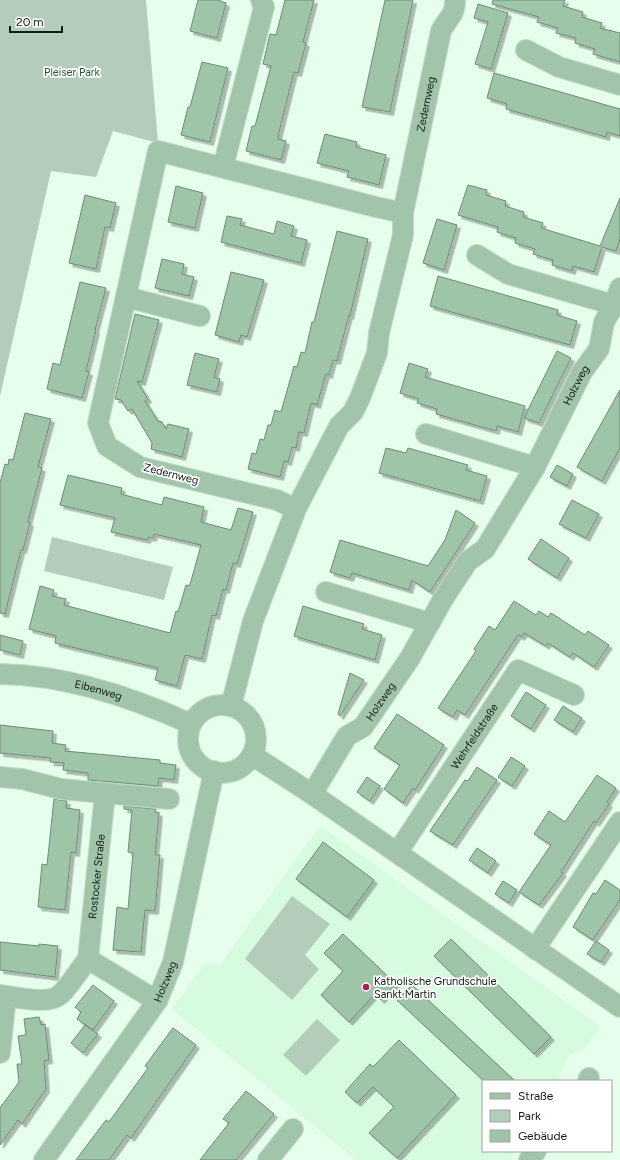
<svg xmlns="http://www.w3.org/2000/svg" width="620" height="1160" viewBox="0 0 620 1160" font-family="Figtree,sans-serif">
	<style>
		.built { fill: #d6fbdf }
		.green { fill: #b4ccba }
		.building { fill: #9ec5a8; stroke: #708a76; filter: url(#shadow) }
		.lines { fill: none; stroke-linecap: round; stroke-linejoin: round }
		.minor-casing { stroke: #c4dac9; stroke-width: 22 }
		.minor { stroke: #a1c4aa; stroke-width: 20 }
		.poi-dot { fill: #ac1d58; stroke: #fff; stroke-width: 1.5 }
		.labels { text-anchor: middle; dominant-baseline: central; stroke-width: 3.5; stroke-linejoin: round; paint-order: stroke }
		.park-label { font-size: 11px; fill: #205c36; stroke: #fff }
		.street-label { font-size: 11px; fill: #111c14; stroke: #fff }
		.poi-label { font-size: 11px; fill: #111c14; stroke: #fff; text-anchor: start }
	</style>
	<defs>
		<filter id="shadow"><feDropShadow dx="3.5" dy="3.5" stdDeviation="0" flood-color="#0004"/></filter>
	</defs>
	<rect width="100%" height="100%" fill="#e6feec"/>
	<!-- built -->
	<polygon class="built" points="320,826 601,1027 585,1047 568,1056 559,1075 559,1081 483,1081 483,1151 516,1151 509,1160 356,1160 172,1009 205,963 220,965"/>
	<!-- green -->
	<g class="green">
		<polygon points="0,0 146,0 158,143 113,131 96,177 51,171 0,396"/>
		<polygon points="52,537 173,567 164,600 44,571"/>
		<polygon points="292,896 330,924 305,955 319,969 292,1000 245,959"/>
		<polygon points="317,1019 340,1040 306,1076 283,1055"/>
	</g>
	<!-- building -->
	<g class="building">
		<polygon points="198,0 218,0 226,3 217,38 190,31"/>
		<polygon points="285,0 314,0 303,42 306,43 298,73 294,72 279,132 278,139 286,141 281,160 246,151 252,126 255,126 271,66 263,64 270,34 276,35"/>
		<polygon points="385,0 413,0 390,112 362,107"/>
		<polygon points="493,0 565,0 563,6 583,12 582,17 602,23 600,28 620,33 620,62 593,54 595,49 575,43 576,38 556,33 558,28 537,22 539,17 492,4"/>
		<polygon points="478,4 508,13 491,69 475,64 488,22 474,18"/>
		<polygon points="202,62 228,68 210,142 181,135 188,107 190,107"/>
		<polygon points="494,73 620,109 620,136 607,132 606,137 506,109 507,104 487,98"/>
		<polygon points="325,134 357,142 356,147 386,155 379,185 347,177 349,171 317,163"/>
		<polygon points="468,185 487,190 486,195 506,201 505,206 524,212 523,217 543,223 541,228 600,246 620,198 620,239 616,251 602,247 594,272 573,266 572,271 552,265 553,260 533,254 535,249 515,243 516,238 497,232 498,227 458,215"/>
		<polygon points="176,186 203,193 195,228 168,222"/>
		<polygon points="85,195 116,203 110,228 105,227 96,269 69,263"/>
		<polygon points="227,216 242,219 240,225 274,234 277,221 294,226 291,236 307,240 301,263 221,242"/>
		<polygon points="437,219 457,225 444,270 423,263"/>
		<polygon points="337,231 368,239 350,316 349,315 337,361 333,360 329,375 326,374 317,405 311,403 304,433 299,432 296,448 292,447 288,462 284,461 280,477 248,469 252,453 256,454 260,439 264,440 268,425 271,425 275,410 281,412 294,366 297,367 301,352 305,353 312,322 314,322"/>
		<polygon points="162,259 184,264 182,274 194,277 189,296 155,288"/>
		<polygon points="231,272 264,280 247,337 241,335 239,342 215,335"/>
		<polygon points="438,276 558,310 557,315 577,321 570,345 430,306"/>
		<polygon points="80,282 106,288 95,330 96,330 86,371 89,372 82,398 47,389 53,363 60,365"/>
		<polygon points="135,314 159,320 142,382 137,381 148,399 145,401 158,421 162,422 166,429 168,424 189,429 182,457 151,449 152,443 132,409 128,411 121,400 115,399"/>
		<polygon points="557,351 571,358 557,386 539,423 524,418"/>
		<polygon points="195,353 219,359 214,377 220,379 217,392 187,385"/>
		<polygon points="409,363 428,369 425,377 525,406 518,432 497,426 496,431 436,414 437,409 417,403 419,399 400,393"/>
		<polygon points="620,390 620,448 602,481 577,467"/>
		<polygon points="25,413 51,419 38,467 42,468 28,522 30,523 23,550 21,550 5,614 0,613 0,483 5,464 8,465 9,459 13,460"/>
		<polygon points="386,448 406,453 408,448 440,457 468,465 466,470 487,476 480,501 379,473"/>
		<polygon points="557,465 573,474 567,486 550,477"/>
		<polygon points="68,475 122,488 121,494 162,505 164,497 204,507 201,522 231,530 238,508 253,512 237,564 233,563 226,590 223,589 216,616 212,615 202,659 185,655 177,686 155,680 158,668 55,643 56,636 29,629 40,586 54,590 52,596 66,599 64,605 170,633 176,611 178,612 186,585 189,586 191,581 201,545 154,534 153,538 148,537 147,540 111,532 115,518 60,505"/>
		<polygon points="572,500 599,514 586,538 559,524"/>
		<polygon points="456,510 475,523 430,592 412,580 409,590 352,573 350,578 330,572 340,540 428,566 445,540"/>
		<polygon points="541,539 569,558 557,578 528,559"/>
		<polygon points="514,601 536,615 539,611 548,617 551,613 585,635 588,631 609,645 594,667 573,653 570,657 548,643 546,646 524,633 521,637 518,635 465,715 457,710 453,717 438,708 476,651 474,649 489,626 495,630"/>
		<polygon points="303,606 364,624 362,629 382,635 375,660 294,636"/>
		<polygon points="0,635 23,641 20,655 0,650"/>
		<polygon points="350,673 364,680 340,716 338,714"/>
		<polygon points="526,692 546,705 531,729 511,716"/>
		<polygon points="563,706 582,718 573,732 554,720"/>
		<polygon points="397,714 444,745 415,790 413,788 403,803 384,789 400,765 374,748"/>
		<polygon points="0,725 53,731 52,743 66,745 65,751 160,760 160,763 176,765 174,780 159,778 158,786 88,780 88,773 63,770 64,763 50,762 51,758 0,753"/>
		<polygon points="511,757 525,766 512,786 498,777"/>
		<polygon points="477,767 497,780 453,845 430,831 465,780 468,781"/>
		<polygon points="597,775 616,788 607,802 609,804 596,823 594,821 561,872 563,873 539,905 519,892 551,845 534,834 549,811 565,822"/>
		<polygon points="367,777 380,786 370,801 357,792"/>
		<polygon points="54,799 67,801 66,808 80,810 76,853 71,852 65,910 38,907 42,864 47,865"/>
		<polygon points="124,806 156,809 155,812 159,813 155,855 160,855 155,911 145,910 141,952 113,950 117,907 128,909 133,853 128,852 132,810 124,809"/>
		<polygon points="323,842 374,880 347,917 296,879"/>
		<polygon points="477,848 496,861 488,873 469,860"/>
		<polygon points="605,880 620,890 620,900 593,940 573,927 593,893 596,894"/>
		<polygon points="503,881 517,890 509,903 495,894"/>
		<polygon points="343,934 396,984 381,1000 375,994 349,1022 321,995 343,971 324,953"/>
		<polygon points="451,939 551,1037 534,1054 434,956"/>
		<polygon points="596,941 609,950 601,962 587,954"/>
		<polygon points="0,942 39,946 39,944 58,946 55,977 0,970"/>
		<polygon points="93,985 114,1001 93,1030 77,1019 81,1012 75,1007"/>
		<polygon points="412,985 441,1012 515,1081 484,1081 397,1000"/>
		<polygon points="39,1017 41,1025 45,1024 49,1060 44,1061 46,1089 22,1124 18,1120 0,1145 0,1108 19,1082 17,1064 22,1064 18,1036 26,1035 24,1019"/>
		<polygon points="85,1025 98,1034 83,1053 71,1043"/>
		<polygon points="173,1028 196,1045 131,1138 127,1135 109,1160 76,1160 106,1120 109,1122 148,1068 145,1066"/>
		<polygon points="399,1040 456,1095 397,1158 369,1133 394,1107 373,1087 357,1103 345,1092 370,1064 373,1067"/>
		<polygon points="246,1091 274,1114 236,1160 200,1160 229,1123 223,1119"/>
	</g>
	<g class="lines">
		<!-- minor casing -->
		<g class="minor-casing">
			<g id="minor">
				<polyline points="526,50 559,67 620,85"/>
				<polyline points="223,167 264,7 261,0"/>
				<polyline points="477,255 508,274 614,305"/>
				<polyline points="126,297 200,316"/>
				<polyline points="426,434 535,467"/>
				<polyline points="296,509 277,500 140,467 107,446 98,423 158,151 376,207 403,213"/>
				<polyline points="326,592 430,623"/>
				<path id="s1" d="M 0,674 C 66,675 132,697 191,724"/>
				<circle cx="222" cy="739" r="34"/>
				<path id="s2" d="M 231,706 L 253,621 L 296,509 L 339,426 L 353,412 L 360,398 L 377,353 L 379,333 L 403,235 L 403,213 L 441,31 C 447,19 456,14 455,0"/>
				<polyline points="252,755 312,794 620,1007"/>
				<polyline points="0,777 22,779 61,789 169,799"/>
				<path id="s3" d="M 312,794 L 347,736 L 363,727 L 410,658 L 443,599 L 468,561 L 485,549 L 535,467 L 582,372 L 599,349 L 604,322 L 614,305 L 620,288"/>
				<path id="s4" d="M 397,853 L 518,670 L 574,695"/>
				<polyline points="535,949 620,822"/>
				<path id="s5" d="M 88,959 L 105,793"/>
				<path d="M 0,995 C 16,997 49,1006 61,994 C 71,984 79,970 88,959 L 157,1001"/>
				<polyline points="0,1053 6,996"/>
				<polyline points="588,1081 589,1078"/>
				<path id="s6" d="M 44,1160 L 157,1001 L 173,962 L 214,771"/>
				<polyline points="268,1160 293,1129"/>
				<polyline points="529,1160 536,1151"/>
			</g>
		</g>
		<!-- minor -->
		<use href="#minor" class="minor"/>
	</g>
	<!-- markers -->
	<circle class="poi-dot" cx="366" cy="987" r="4"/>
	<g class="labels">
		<!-- park labels -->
		<g class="park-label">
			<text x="72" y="72">Pleiser Park</text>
		</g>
		<!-- street labels -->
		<g class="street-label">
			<text stroke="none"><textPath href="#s2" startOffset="639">Zedernweg</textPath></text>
			<text stroke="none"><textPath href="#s3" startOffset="491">Holzweg</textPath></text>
			<text transform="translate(171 474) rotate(14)">Zedernweg</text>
			<text stroke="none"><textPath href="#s1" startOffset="100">Eibenweg</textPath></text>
			<text stroke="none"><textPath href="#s3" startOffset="117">Holzweg</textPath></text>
			<text stroke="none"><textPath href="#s4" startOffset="140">Wehrfeldstraße</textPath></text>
			<text stroke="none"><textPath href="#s5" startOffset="83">Rostocker Straße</textPath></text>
			<text stroke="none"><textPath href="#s6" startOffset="216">Holzweg</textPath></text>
		</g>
		<!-- poi labels -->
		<g class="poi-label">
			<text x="374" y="981">Katholische Grundschule<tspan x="374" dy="13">Sankt Martin</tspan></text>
		</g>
	</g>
	<!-- legend -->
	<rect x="482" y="1080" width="130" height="72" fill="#ffffff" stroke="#a0a4a1"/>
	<rect x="490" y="1093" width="20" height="6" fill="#a1c4aa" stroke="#a0a4a1"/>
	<text x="518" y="1100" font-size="12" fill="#111c14">Straße</text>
	<rect x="490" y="1110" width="20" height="12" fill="#b4ccba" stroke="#a0a4a1"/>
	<text x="518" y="1120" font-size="12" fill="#111c14">Park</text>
	<rect x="490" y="1130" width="20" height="12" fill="#9ec5a8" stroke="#a0a4a1"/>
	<text x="518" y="1140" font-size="12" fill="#111c14">Gebäude</text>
	<!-- scale -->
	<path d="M10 26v6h52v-6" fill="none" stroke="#111c14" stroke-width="2"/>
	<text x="16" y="26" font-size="12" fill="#111c14" stroke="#ffffff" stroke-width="3" paint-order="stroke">20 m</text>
</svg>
